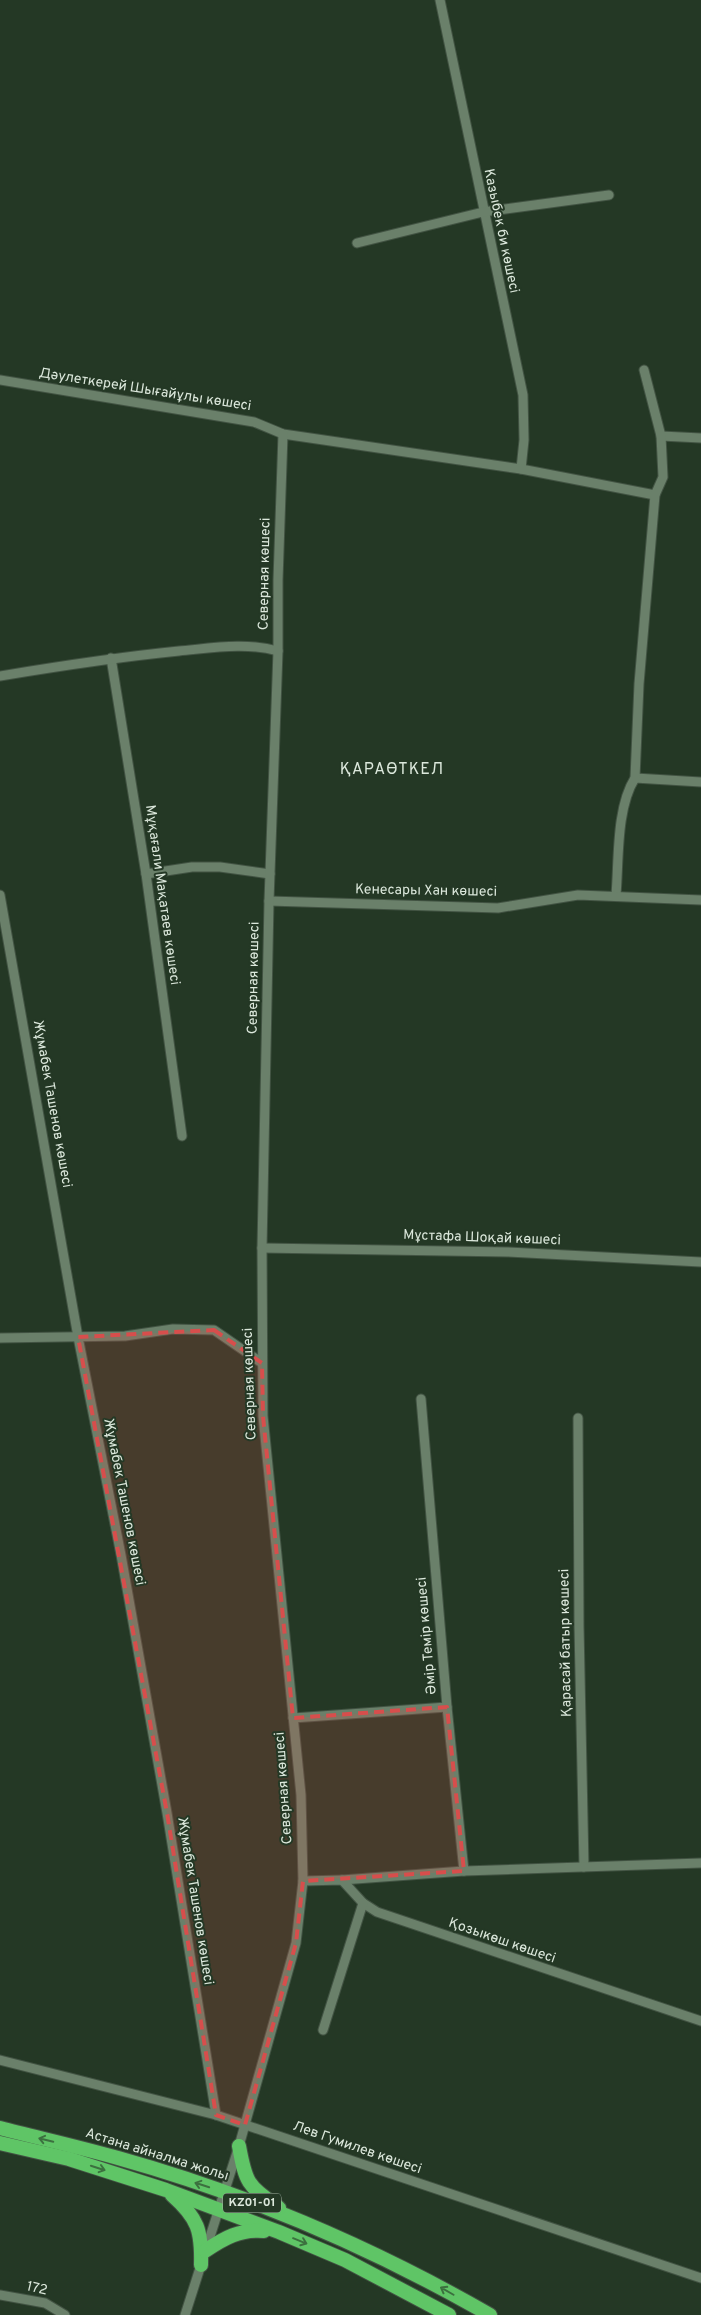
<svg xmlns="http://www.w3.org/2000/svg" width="701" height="2315" viewBox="0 0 701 2315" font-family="Overpass,sans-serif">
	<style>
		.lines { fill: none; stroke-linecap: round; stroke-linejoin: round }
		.minor-casing { stroke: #425343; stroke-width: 11 }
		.highway-casing { stroke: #425343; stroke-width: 16 }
		.minor { stroke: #6a806a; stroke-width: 9 }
		.highway { stroke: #5fc566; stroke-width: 14 }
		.oneway { stroke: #3c703f }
		.marked { fill: #d74e4c; fill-opacity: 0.2; stroke: #d74e4c; stroke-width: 4; stroke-dasharray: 10 6; stroke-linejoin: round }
		.labels { text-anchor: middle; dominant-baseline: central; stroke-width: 4; stroke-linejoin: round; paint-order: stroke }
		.shield { fill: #243825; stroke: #a5b3a5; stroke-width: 1 }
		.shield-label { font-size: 12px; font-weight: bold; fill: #dce8dc }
		.street-label { font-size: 14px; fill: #dce8dc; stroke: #243825 }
		.quarter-label { font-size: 16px; letter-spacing: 1px; fill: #dce8dc; stroke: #243825 }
	</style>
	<rect width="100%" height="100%" fill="#243825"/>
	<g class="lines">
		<!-- minor casing -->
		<g class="minor-casing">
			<g id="minor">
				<polyline points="440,0 523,395 524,440 521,469"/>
				<polyline points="357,243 483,212 609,195"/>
				<polyline points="0,380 254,422 283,434 521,469 655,495"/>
				<polyline points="661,436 701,438"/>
				<polyline points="111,658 146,874 182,1136"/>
				<path d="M 0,676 C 60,666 119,657 179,651 C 212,648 246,642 278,651"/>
				<polyline points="635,778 701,782"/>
				<polyline points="146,874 192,867 220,867 270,874"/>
				<polyline points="0,895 78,1337 121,1555 167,1813 216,2115"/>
				<path d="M 616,895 C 619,860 616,808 635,778 L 639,684 L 655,495 L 663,477 L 661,436 L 644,370"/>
				<polyline points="269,901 498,908 578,895 701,900"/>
				<polyline points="262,1248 508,1252 701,1262"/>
				<polyline points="0,1338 125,1336 173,1329 214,1330 262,1363"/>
				<polyline points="421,1399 447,1707 464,1871"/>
				<polyline points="578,1418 579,1626 584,1867"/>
				<polyline points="293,1718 447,1707"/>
				<polyline points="342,1880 464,1871 701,1863"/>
				<polyline points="303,1881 342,1880 363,1903 377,1912 701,2021"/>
				<polyline points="323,2030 363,1903"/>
				<polyline points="0,2060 216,2115 701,2278"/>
				<polyline points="0,2295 45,2303 65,2315"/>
				<polyline points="185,2315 239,2146 296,1943 303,1881 301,1795 263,1416 262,1248 269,901 278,651 278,580 283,434"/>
			</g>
		</g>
		<!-- highway casing -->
		<g class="highway-casing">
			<g id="highway">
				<path d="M 0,2128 C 39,2138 79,2147 118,2158 C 247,2194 373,2248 490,2315"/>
				<polyline points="0,2143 69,2159 166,2190 279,2232 345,2260 449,2315"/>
				<path d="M 239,2146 C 246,2185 248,2185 279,2208"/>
				<path d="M 172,2195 C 198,2218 202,2231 201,2265"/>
				<path d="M 205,2251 C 224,2238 240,2229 264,2231"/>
			</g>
		</g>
		<!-- minor -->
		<use href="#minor" class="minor"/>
		<!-- highway -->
		<use href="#highway" class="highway"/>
	</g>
	<!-- one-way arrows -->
	<defs><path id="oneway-shaft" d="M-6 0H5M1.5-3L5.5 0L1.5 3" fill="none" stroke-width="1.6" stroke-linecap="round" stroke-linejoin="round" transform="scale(1.25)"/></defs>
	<g class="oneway">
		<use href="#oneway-shaft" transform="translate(46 2140) rotate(-166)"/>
		<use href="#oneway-shaft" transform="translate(98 2168) rotate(18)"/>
		<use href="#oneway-shaft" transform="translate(202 2185) rotate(-162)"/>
		<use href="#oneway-shaft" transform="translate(300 2241) rotate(22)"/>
		<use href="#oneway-shaft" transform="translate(447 2291) rotate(-150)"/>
	</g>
	<!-- marked area -->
	<path class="marked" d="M 214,1330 L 262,1363 L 263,1416 L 293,1718 L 447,1707 L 464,1871 L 303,1881 L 296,1943 L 245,2125 L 216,2115 L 167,1813 L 78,1337 Z"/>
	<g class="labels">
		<!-- shield labels -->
		<rect class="shield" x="223" y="2193.5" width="58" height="19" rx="4"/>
		<g class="shield-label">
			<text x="252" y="2203">KZ01-01</text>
		</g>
		<!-- street labels -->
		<g class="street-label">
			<text transform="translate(501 231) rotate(78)">Казыбек би көшесі</text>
			<text transform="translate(145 390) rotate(9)">Дәулеткерей Шығайұлы көшесі</text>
			<text transform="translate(265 574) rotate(-89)">Северная көшесі</text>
			<text transform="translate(426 891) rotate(1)">Кенесары Хан көшесі</text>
			<text transform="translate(162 895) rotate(82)">Мұқағали Мақатаев көшесі</text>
			<text transform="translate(254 978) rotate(-89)">Северная көшесі</text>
			<text transform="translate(52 1104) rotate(80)">Жұмабек Ташенов көшесі</text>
			<text transform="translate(482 1238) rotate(2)">Мұстафа Шоқай көшесі</text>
			<text transform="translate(250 1384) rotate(-92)">Северная көшесі</text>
			<text transform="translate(124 1502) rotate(79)">Жұмабек Ташенов көшесі</text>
			<text transform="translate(427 1636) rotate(-95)">Әмір Темір көшесі</text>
			<text transform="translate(566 1643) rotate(-91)">Қарасай батыр көшесі</text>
			<text transform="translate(284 1788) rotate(-94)">Северная көшесі</text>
			<text transform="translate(195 1901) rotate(81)">Жұмабек Ташенов көшесі</text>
			<text transform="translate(502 1941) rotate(19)">Қозыкөш көшесі</text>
			<text transform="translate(357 2148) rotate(19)">Лев Гумилев көшесі</text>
			<text transform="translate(157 2155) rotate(17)">Астана айналма жолы</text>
			<text transform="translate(37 2289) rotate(13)">172</text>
		</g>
		<!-- quarter labels -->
		<g class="quarter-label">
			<text x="392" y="770">ҚАРАӨТКЕЛ</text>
		</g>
	</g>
</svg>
